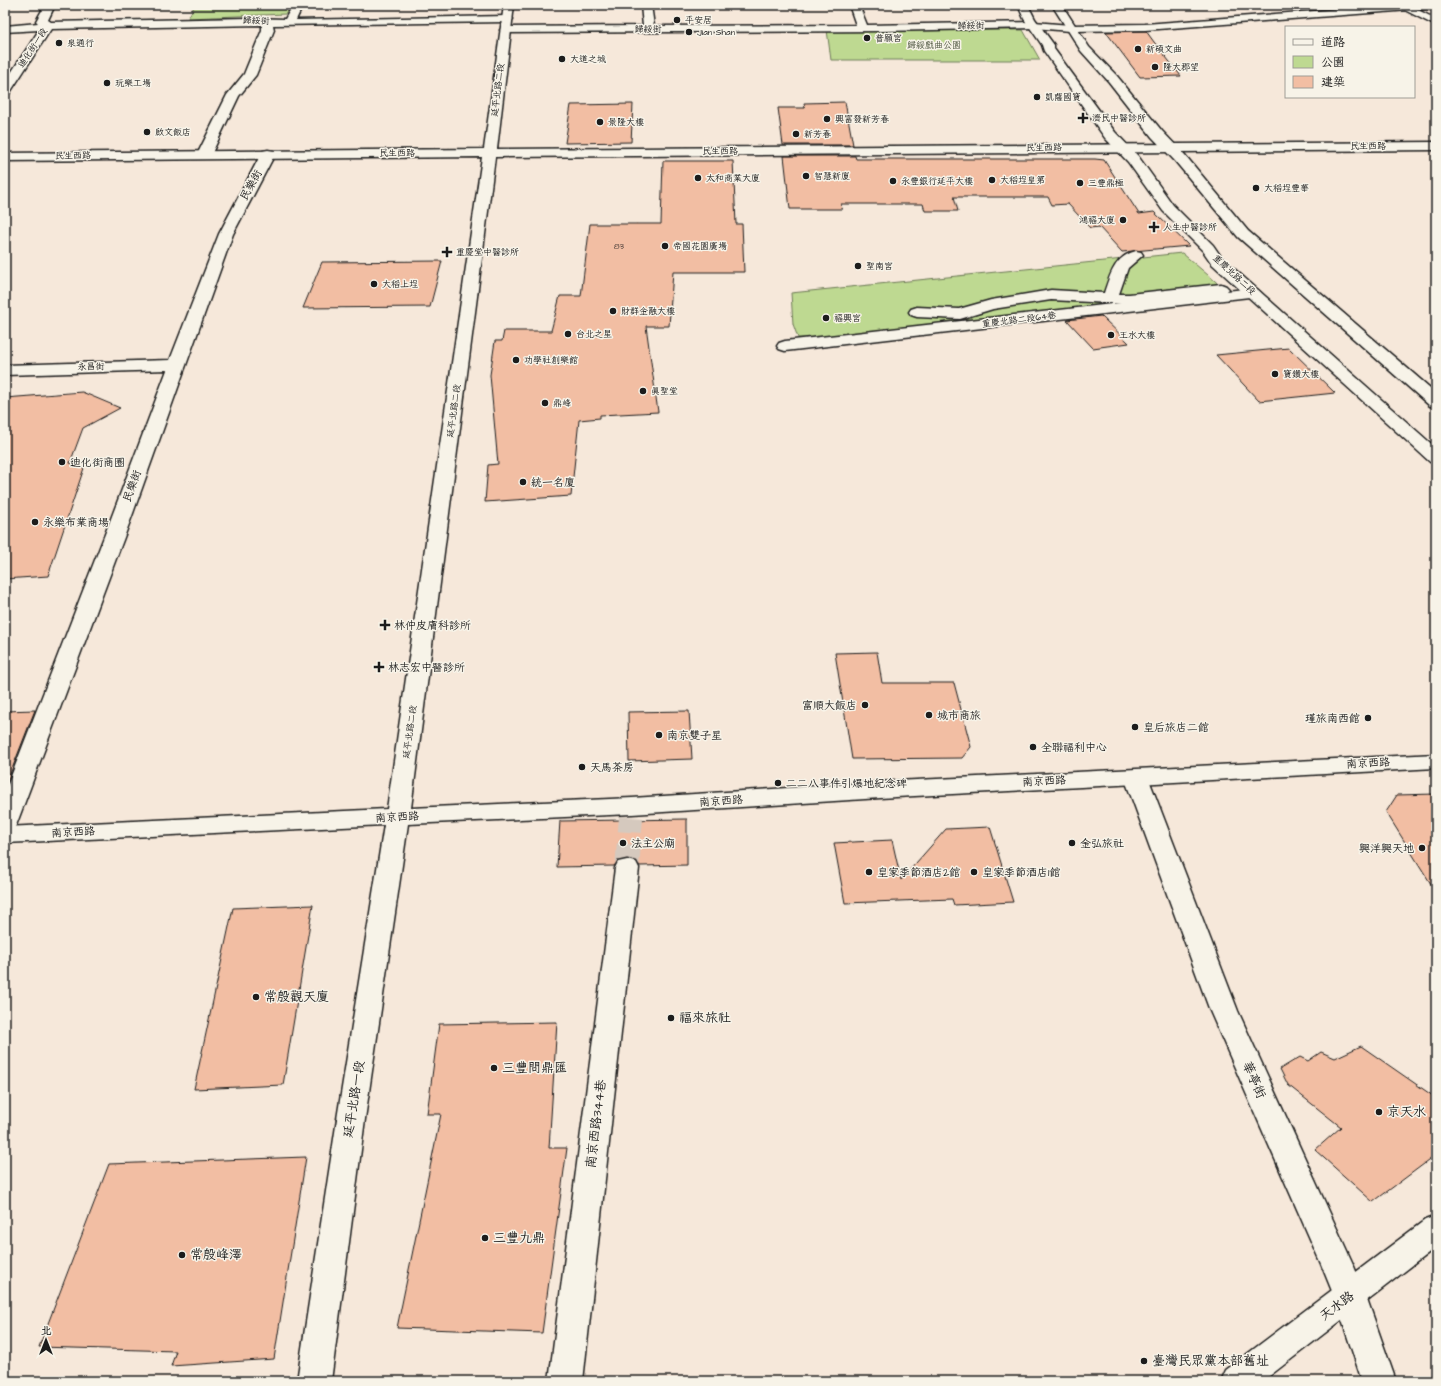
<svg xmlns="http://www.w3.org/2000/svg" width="1441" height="1386" viewBox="0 0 1441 1386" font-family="'Architects Daughter','LXGW WenKai TC',sans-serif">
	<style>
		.green { fill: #bed991; stroke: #6d7a56 }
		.building { fill: #f2bea3; stroke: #1c1c1c }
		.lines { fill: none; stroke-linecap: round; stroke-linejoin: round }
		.minor-tunnel { stroke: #d5c9be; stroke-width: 24; stroke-dasharray: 24 12; stroke-linecap: butt }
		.pedestrian-casing { stroke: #1c1c1c; stroke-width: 3 }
		.minor-casing { stroke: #1c1c1c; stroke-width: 3 }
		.tertiary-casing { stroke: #1c1c1c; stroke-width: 3 }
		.secondary-casing { stroke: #1c1c1c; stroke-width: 3 }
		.pedestrian { fill: #f7f3e8; fill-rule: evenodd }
		.minor { fill: #f7f3e8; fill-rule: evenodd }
		.tertiary { fill: #f7f3e8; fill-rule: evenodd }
		.secondary { fill: #f7f3e8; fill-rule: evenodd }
		.poi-dot { fill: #1c1c1c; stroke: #f7f3e8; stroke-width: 1.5 }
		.labels { text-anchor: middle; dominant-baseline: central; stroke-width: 3; stroke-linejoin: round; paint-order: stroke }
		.far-poi-label { font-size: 9px; fill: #1c1c1c; stroke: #f7f3e8; text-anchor: start }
		.far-street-label { font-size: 9px; fill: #1c1c1c; stroke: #f7f3e8 }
		.far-park-label { font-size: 9px; fill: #4d553f; stroke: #f7f3e8 }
		.number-label { font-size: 9px; fill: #52443e }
		.street-label { font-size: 11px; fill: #1c1c1c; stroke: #f7f3e8 }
		.poi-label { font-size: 11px; fill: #1c1c1c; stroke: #f7f3e8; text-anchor: start }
		.near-poi-label { font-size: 13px; fill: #1c1c1c; stroke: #f7f3e8; text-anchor: start }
		.near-street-label { font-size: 13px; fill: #1c1c1c; stroke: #f7f3e8 }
	</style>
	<rect width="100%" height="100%" fill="#f6e8da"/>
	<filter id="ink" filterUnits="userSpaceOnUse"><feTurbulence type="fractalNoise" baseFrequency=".025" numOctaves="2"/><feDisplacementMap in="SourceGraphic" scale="8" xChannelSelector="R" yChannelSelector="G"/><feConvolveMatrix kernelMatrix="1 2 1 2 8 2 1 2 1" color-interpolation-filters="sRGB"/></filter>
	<g filter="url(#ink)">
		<!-- green -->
		<g class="green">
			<polygon points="195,5 290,5 286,14 188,18"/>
			<polygon points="827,30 1023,30 1040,60 831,60"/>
			<polygon points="1182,253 1228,292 823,338 798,338 793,324 791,293"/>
		</g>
		<!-- building -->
		<g class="building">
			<polygon points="1146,31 1154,42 1181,76 1140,77 1106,32"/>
			<polygon points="845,102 853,145 783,145 778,108 805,108 804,103"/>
			<polygon points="633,104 631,142 565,143 571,105"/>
			<polygon points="784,156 855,156 856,159 1095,159 1104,160 1139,214 1154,212 1189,246 1122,252 1099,227 1090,228 1068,204 1052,205 1048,197 954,197 958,211 925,211 923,204 841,204 842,209 790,209"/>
			<polygon points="663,161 733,161 736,224 742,224 744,272 673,272 669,326 646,326 658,412 600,415 600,418 579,420 571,496 485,502 488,465 498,464 490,375 495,341 502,341 504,331 551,331 560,296 581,296 590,224 661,224"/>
			<polygon points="442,261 430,307 303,308 322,262"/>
			<polygon points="1101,316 1129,343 1093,348 1067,320"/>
			<polygon points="1289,348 1335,393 1259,401 1216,355"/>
			<polygon points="82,392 120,408 83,428 70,463 84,468 48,576 5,579 5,398"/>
			<polygon points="877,652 882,683 954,683 971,747 962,758 852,759 835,653"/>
			<polygon points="35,710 5,787 5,711"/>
			<polygon points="689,711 692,759 629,761 628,712"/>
			<polygon points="1436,794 1436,892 1386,812 1397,795"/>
			<polygon points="687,819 687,865 640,866 636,861 627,859 618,861 614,866 557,867 560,821"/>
			<polygon points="990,827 1013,902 954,905 952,899 845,903 834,843 892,840 901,880 946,829"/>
			<polygon points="313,905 283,1085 194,1089 233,908"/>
			<polygon points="557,1022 549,1148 567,1148 542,1333 397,1328 441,1114 427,1114 439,1024"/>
			<polygon points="1361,1046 1436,1098 1436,1155 1373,1202 1315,1150 1341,1127 1288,1085 1280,1069 1300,1057 1308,1061 1321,1052 1335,1058"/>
			<polygon points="306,1157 274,1359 171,1366 176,1351 39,1347 109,1164"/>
		</g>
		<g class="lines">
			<!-- minor-tunnel -->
			<polyline class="minor-tunnel" points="627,868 631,817"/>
			<!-- pedestrian casing -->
			<g class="pedestrian-casing">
				<path id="pedestrian" d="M 1136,251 L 1141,252 L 1143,255 L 1128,268 L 1119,294 L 1129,294 L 1221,284 L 1226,286 L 1229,289 L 1226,292 L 1221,294 L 1129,304 L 1051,300 L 993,309 L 960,319 L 917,317 L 911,315 L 909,312 L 911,309 L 917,307 L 959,309 L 991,300 L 1051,290 L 1104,293 C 1110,275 1115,256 1136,251 Z"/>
			</g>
			<!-- minor casing -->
			<g class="minor-casing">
				<g id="minor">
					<polygon points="45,5 55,5 48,20 51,22 249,18 285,19 293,5 303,5 296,20 507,16 513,19 507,22 273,25 274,30 256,75 239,96 211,155 209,158 199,158 197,155 227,95 244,74 262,30 262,25 51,29 9,94 5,95 5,82 39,30 5,32 5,26 38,23 36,21"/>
					<polygon points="641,5 651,5 654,26 856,25 849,5 859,5 867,25 1034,22 1070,25 1145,24 1393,5 1436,5 1436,8 1145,30 1070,31 1034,28 882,31 506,33 500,30 506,27 643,26"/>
					<polygon points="268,150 273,151 275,154 233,234 132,516 17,823 14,829 5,831 5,792 112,516 167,370 5,375 5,365 170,360 219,234 261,154 263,151"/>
					<polygon points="1253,288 1258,290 1261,293 1258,296 785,351 779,349 777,346 779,343 785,341"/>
					<polygon points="1136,770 1144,772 1148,777 1238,1011 1353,1264 1366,1296 1396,1381 1362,1381 1334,1296 1321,1264 1210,1011 1124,777 1128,772"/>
					<polygon points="627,860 636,862 639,868 583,1381 549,1381 615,868 618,862"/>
				</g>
			</g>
			<!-- tertiary casing -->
			<g class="tertiary-casing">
				<g id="tertiary">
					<polygon points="504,5 514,5 497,149 1436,142 1436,150 495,157 411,808 632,798 896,781 1436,754 1436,768 896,797 632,814 408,824 365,1119 331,1381 297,1381 337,1119 384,825 5,843 5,827 387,809 482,157 5,161 5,153 484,149"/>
					<polygon points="1395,5 1408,5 1436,19 1436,26"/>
					<polygon points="1436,1216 1436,1247 1263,1381 1221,1381 1226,1370 1425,1220"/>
				</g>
			</g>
			<!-- secondary casing -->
			<g class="secondary-casing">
				<g id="secondary">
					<polygon points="1018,5 1028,5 1035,19 1054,45 1054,49 1115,132 1138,156 1173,205 1213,245 1222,258 1436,448 1436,463 1430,462 1212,264 1203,251 1163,211 1128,162 1105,138 1044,51 1042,45 1024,19"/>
					<polygon points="1052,5 1062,5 1089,47 1117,76 1162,131 1185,155 1248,231 1436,393 1436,407 1430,406 1238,237 1175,161 1152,137 1109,82 1081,51"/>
				</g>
			</g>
			<!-- pedestrian -->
			<use href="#pedestrian" class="pedestrian"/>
			<!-- minor -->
			<use href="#minor" class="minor"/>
			<!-- tertiary -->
			<use href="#tertiary" class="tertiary"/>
			<!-- secondary -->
			<use href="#secondary" class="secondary"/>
		</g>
	</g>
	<!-- markers -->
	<g class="poi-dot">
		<circle cx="677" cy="20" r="4"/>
		<circle cx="689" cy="32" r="4"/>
		<circle cx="867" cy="38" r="4"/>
		<circle cx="59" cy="43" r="4"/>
		<circle cx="1138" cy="49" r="4"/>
		<circle cx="562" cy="59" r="4"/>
		<circle cx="1155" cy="67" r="4"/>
		<circle cx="107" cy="83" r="4"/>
		<circle cx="1037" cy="97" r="4"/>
		<path d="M1081 112h4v4h4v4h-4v4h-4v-4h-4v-4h4z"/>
		<circle cx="827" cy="119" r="4"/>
		<circle cx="600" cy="122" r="4"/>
		<circle cx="147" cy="132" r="4"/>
		<circle cx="796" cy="134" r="4"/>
		<circle cx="806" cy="176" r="4"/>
		<circle cx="698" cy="178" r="4"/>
		<circle cx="992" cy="180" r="4"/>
		<circle cx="893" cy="181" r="4"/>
		<circle cx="1080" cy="183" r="4"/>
		<circle cx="1256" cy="188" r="4"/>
		<circle cx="1123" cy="220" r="4"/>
		<path d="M1152 221h4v4h4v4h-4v4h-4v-4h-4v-4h4z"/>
		<circle cx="665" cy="246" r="4"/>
		<path d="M445 246h4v4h4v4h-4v4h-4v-4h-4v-4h4z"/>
		<circle cx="858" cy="266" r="4"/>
		<circle cx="374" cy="284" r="4"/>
		<circle cx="613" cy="311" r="4"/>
		<circle cx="826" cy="318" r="4"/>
		<circle cx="568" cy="334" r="4"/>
		<circle cx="1111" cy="335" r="4"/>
		<circle cx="516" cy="360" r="4"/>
		<circle cx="1275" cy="374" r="4"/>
		<circle cx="643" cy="391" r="4"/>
		<circle cx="545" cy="403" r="4"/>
		<circle cx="62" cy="462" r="4"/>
		<circle cx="523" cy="482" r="4"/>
		<circle cx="35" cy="522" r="4"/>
		<path d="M383 619h4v4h4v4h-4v4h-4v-4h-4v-4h4z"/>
		<path d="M377 661h4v4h4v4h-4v4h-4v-4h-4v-4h4z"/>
		<circle cx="865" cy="705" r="4"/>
		<circle cx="929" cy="715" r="4"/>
		<circle cx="1368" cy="718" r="4"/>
		<circle cx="1135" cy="727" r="4"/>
		<circle cx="659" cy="735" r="4"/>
		<circle cx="1033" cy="747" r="4"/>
		<circle cx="582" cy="767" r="4"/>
		<circle cx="778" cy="783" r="4"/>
		<circle cx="623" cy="843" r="4"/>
		<circle cx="1072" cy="843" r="4"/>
		<circle cx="1422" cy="848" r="4"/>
		<circle cx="869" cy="872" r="4"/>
		<circle cx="974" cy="872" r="4"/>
		<circle cx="256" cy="997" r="4"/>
		<circle cx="671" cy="1018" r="4"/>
		<circle cx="494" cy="1068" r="4"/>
		<circle cx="1379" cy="1112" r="4"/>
		<circle cx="485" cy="1238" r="4"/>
		<circle cx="182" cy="1255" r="4"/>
		<circle cx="1144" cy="1361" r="4"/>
	</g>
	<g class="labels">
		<!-- far-poi labels -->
		<g class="far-poi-label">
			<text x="685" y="20">平安居</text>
			<text x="697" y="32">Jian Shan</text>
			<text x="875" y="38">普願宮</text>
			<text x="67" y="43">泉通行</text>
			<text x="1146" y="49">新碩文曲</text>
			<text x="570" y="59">大道之城</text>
			<text x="1163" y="67">隆大郡望</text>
			<text x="115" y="83">玩樂工場</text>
			<text x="1045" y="97">凱薩國寶</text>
			<text x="1092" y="118">濟民中醫診所</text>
			<text x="835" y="119">興富發新芳春</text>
			<text x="608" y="122">景隆大樓</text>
			<text x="155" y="132">啟文飯店</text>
			<text x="804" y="134">新芳春</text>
			<text x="814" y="176">智慧新廈</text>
			<text x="706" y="178">太和商業大廈</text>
			<text x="1000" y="180">大稻埕皇第</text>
			<text x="901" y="181">永豐銀行延平大樓</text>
			<text x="1088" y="183">三豐鼎極</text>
			<text x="1264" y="188">大稻埕豐華</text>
			<text x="1115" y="220" text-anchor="end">鴻福大廈</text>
			<text x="1163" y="227">人生中醫診所</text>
			<text x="673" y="246">帝國花園廣場</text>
			<text x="456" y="252">重慶堂中醫診所</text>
			<text x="866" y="266">聖南宮</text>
			<text x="382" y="284">大稻上埕</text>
			<text x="621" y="311">財群金融大樓</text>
			<text x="834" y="318">福興宮</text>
			<text x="576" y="334">台北之星</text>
			<text x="1119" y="335">王水大樓</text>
			<text x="524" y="360">功學社創樂館</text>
			<text x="1283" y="374">寶鑽大樓</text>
			<text x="651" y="391">真聖堂</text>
			<text x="553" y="403">鼎峰</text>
		</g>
		<!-- far-street labels -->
		<g class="far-street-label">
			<text transform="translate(256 21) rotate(2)">歸綏街</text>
			<text transform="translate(971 26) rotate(-1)">歸綏街</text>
			<text x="648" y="29">歸綏街</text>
			<text transform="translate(33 48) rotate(-57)">迪化街一段</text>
			<text transform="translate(498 90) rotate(-83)">延平北路二段</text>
			<text x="1368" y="146">民生西路</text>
			<text transform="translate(1044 148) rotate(-1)">民生西路</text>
			<text x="720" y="151">民生西路</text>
			<text x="397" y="153">民生西路</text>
			<text transform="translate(73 156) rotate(-1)">民生西路</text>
			<text transform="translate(1234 275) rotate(43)">重慶北路二段</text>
			<text transform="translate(1019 320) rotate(-7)">重慶北路二段64巷</text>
			<text transform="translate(91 367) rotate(-1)">永昌街</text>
			<text transform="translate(454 411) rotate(-82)">延平北路二段</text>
			<text transform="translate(410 732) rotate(-82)">延平北路二段</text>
		</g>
		<!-- far-park labels -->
		<g class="far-park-label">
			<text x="934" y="45">歸綏戲曲公園</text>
		</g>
		<!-- number labels -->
		<g class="number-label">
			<text x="619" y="246">83</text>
		</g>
		<!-- street labels -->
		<g class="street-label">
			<text transform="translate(251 185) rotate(-61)">民樂街</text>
			<text transform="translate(132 486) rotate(-70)">民樂街</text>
			<text transform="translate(1368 763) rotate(-3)">南京西路</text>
			<text transform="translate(1044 781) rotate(-3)">南京西路</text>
			<text transform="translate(721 801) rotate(-4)">南京西路</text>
			<text transform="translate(397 817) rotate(-3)">南京西路</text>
			<text transform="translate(73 832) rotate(-3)">南京西路</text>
		</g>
		<!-- poi labels -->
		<g class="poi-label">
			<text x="70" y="462">迪化街商圈</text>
			<text x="531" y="482">統一名廈</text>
			<text x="43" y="522">永樂布業商場</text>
			<text x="394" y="625">林仲皮膚科診所</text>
			<text x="388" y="667">林志宏中醫診所</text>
			<text x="857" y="705" text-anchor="end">富順大飯店</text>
			<text x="937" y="715">城市商旅</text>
			<text x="1360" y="718" text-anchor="end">瑾旅南西館</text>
			<text x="1143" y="727">皇后旅店二館</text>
			<text x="667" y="735">南京雙子星</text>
			<text x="1041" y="747">全聯福利中心</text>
			<text x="590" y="767">天馬茶房</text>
			<text x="786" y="783">二二八事件引爆地紀念碑</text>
			<text x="631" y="843">法主公廟</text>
			<text x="1080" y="843">金弘旅社</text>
			<text x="1414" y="848" text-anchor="end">興洋興天地</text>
			<text x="877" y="872">皇家季節酒店2館</text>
			<text x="982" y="872">皇家季節酒店1館</text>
		</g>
		<!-- near-poi labels -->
		<g class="near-poi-label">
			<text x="264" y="997">常殷觀天廈</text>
			<text x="679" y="1018">福來旅社</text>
			<text x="502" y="1068">三豐問鼎匯</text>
			<text x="1387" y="1112">京天水</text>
			<text x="493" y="1238">三豐九鼎</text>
			<text x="190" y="1255">常殷峰澤</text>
			<text x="1152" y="1361">臺灣民眾黨本部舊址</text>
		</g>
		<!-- near-street labels -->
		<g class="near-street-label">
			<text transform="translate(1254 1080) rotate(66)">華亭街</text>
			<text transform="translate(354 1099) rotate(-81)">延平北路一段</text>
			<text transform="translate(596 1124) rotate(-83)">南京西路344巷</text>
			<text transform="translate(1337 1306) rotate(-37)">天水路</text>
		</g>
	</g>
	<!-- margin -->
	<rect width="1441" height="1386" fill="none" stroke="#f7f3e8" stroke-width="20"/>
	<rect x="10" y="10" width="1421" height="1366" fill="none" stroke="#1c1c1c" stroke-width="1.5" filter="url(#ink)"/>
	<!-- legend -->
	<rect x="1285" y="26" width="130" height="72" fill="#f7f3e8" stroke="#9f9d96"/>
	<rect x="1293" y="39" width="20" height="6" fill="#f7f3e8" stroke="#9f9d96"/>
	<text x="1321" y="46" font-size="12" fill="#1c1c1c">道路</text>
	<rect x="1293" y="56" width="20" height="12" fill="#bed991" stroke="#9f9d96"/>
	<text x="1321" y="66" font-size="12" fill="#1c1c1c">公園</text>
	<rect x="1293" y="76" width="20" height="12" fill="#f2bea3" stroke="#9f9d96"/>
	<text x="1321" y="86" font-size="12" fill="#1c1c1c">建築</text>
	<!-- north arrow -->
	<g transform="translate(46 1340)" stroke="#f7f3e8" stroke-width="3" paint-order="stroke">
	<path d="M0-3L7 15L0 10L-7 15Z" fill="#1c1c1c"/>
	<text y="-6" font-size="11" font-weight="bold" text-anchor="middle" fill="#1c1c1c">北</text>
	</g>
</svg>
